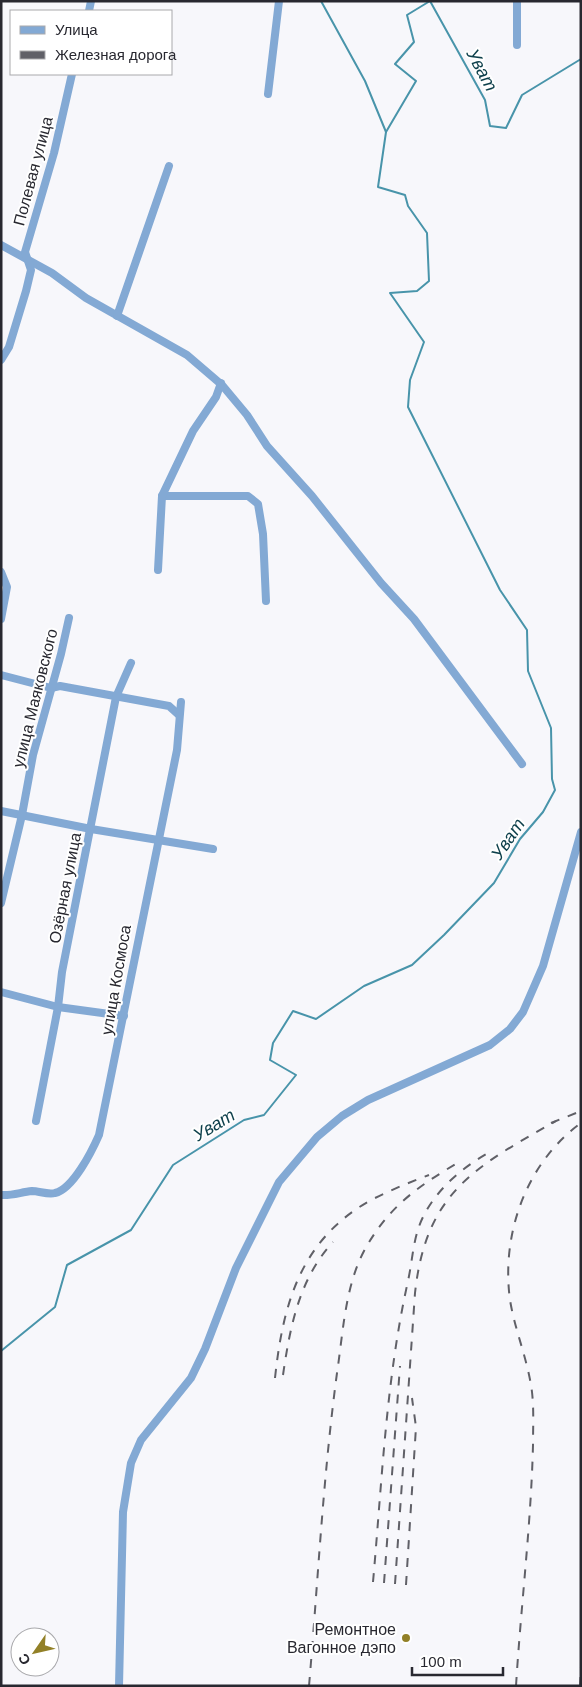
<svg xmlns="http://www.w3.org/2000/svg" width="582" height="1687" viewBox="0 0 582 1687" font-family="Helvetica,sans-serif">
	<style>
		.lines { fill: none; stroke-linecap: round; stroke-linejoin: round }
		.stream { stroke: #4894aa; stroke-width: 2 }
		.minor { stroke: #83a9d4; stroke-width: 8 }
		.rail { stroke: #606067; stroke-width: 2; stroke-dasharray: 9 9; stroke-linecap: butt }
		.poi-dot { fill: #928027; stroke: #fff; stroke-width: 2 }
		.labels { text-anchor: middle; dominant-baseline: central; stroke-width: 4; stroke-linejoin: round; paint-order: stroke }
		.street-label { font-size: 16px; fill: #282830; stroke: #fff }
		.poi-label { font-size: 16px; fill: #282830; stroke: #fff; text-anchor: end }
		.water-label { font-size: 18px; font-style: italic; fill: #0d3f4b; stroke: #fff }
	</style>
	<rect width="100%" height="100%" fill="#f7f7fb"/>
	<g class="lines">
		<!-- stream -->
		<g class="stream">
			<polyline points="430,1 485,100 490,126 506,128 522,95 581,59"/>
			<polyline points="386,132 416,81 395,64 414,42 407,15 430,1"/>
			<polyline points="1,1351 55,1307 67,1265 131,1230 173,1165 244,1120 264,1115 296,1075 270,1060 273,1043 293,1011 316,1019 364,986 412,965 444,935 494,883 520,839 543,812 555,790 552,779 551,728 528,671 527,630 500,590 408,407 410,380 424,342 390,293 417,291 429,281 427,233 408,206 405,195 378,187 386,132 365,81 321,1"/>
		</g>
		<!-- minor -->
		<g class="minor">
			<polyline points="517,1 517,45"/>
			<polyline points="89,11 91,1"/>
			<polyline points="268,94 279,1"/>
			<polyline points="1,245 52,273 86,298 187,355 222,385 247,415 267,446 312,496 381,583 414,619 522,764"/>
			<polyline points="117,316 169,166"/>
			<polyline points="1,360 9,347 26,291 31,270 25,252 54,153 72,74"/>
			<polyline points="162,496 248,496 258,504 263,534 266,601"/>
			<polyline points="158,570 162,496 193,431 216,397 221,383"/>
			<polyline points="1,572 7,587 1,619"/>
			<polyline points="1,675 51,688 60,686 169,706 179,715"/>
			<polyline points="1,811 91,829 213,849"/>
			<polyline points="1,903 22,815 33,755 61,654 69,618"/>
			<polyline points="1,992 58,1007 124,1016"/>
			<polyline points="36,1121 58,1007 62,972 116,697 131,663"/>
			<path d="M 1,1195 C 12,1196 21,1192 32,1191 C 39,1191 48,1195 55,1193 C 73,1189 92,1151 99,1135 L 177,750 L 181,702"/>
			<polyline points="119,1686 123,1512 131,1463 141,1440 191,1378 205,1349 236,1268 279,1182 317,1137 342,1116 368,1100 490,1045 510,1029 523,1012 543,966 581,832"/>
		</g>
		<!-- rail -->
		<g class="rail">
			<polyline points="551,1123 581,1111"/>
			<path d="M 283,1375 C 290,1327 299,1279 333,1242"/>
			<path d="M 275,1378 C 283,1303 301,1238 373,1199 C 391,1190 410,1182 429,1175"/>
			<path d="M 373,1582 C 382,1482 386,1379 408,1281 C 413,1258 413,1236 424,1215 C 438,1188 462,1168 488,1153"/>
			<polyline points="384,1583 400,1366"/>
			<path d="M 395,1584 L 415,1293 C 426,1192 475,1167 556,1121"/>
			<polyline points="406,1585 416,1427 412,1398"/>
			<path d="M 309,1686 C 318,1581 323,1477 337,1373 C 343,1333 345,1287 364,1251 C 388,1207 417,1187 459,1162"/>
			<path d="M 516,1686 C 521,1605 531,1525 533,1445 C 533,1428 534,1409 532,1392 C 528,1360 515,1331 510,1300 C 501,1234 526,1163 581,1123"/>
			<polyline points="580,1686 581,1667"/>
		</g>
	</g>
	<!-- markers -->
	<circle class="poi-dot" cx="406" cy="1638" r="5"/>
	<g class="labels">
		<!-- street labels -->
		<g class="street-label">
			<text transform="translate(33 171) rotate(-75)">Полевая улица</text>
			<text transform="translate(35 698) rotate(-76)">улица Маяковского</text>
			<text transform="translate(65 888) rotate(-79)">Озёрная улица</text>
			<text transform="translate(116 980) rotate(-80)">улица Космоса</text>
		</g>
		<!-- poi labels -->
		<g class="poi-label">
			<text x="396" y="1629">Ремонтное<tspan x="396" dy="18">Вагонное дэпо</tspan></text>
		</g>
		<!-- water labels -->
		<g class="water-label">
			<text transform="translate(482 70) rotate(62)">Уват</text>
			<text transform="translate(508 839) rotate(-56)">Уват</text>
			<text transform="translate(214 1125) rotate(-31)">Уват</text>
		</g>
	</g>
	<!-- border -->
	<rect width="582" height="1687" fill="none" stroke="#282830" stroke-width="5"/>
	<!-- legend -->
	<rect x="10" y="10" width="162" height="65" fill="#ffffff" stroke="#a9a9ac"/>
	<rect x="20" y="26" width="25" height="8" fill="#83a9d4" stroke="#a9a9ac"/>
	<text x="55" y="35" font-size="15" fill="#282830">Улица</text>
	<rect x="20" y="51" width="25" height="8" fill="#606067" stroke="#a9a9ac"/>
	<text x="55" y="60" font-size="15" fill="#282830">Железная дорога</text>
	<!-- north arrow -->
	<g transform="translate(35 1652) rotate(236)"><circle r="24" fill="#ffffff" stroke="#a9a9ac"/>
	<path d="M0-4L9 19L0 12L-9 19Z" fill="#928027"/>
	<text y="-8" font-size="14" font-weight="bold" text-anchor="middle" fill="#282830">С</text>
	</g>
	<!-- scale -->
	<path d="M412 1667v8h91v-8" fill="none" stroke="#282830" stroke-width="2.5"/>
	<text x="420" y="1667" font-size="15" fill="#282830" stroke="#ffffff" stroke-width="4" paint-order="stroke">100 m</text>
</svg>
